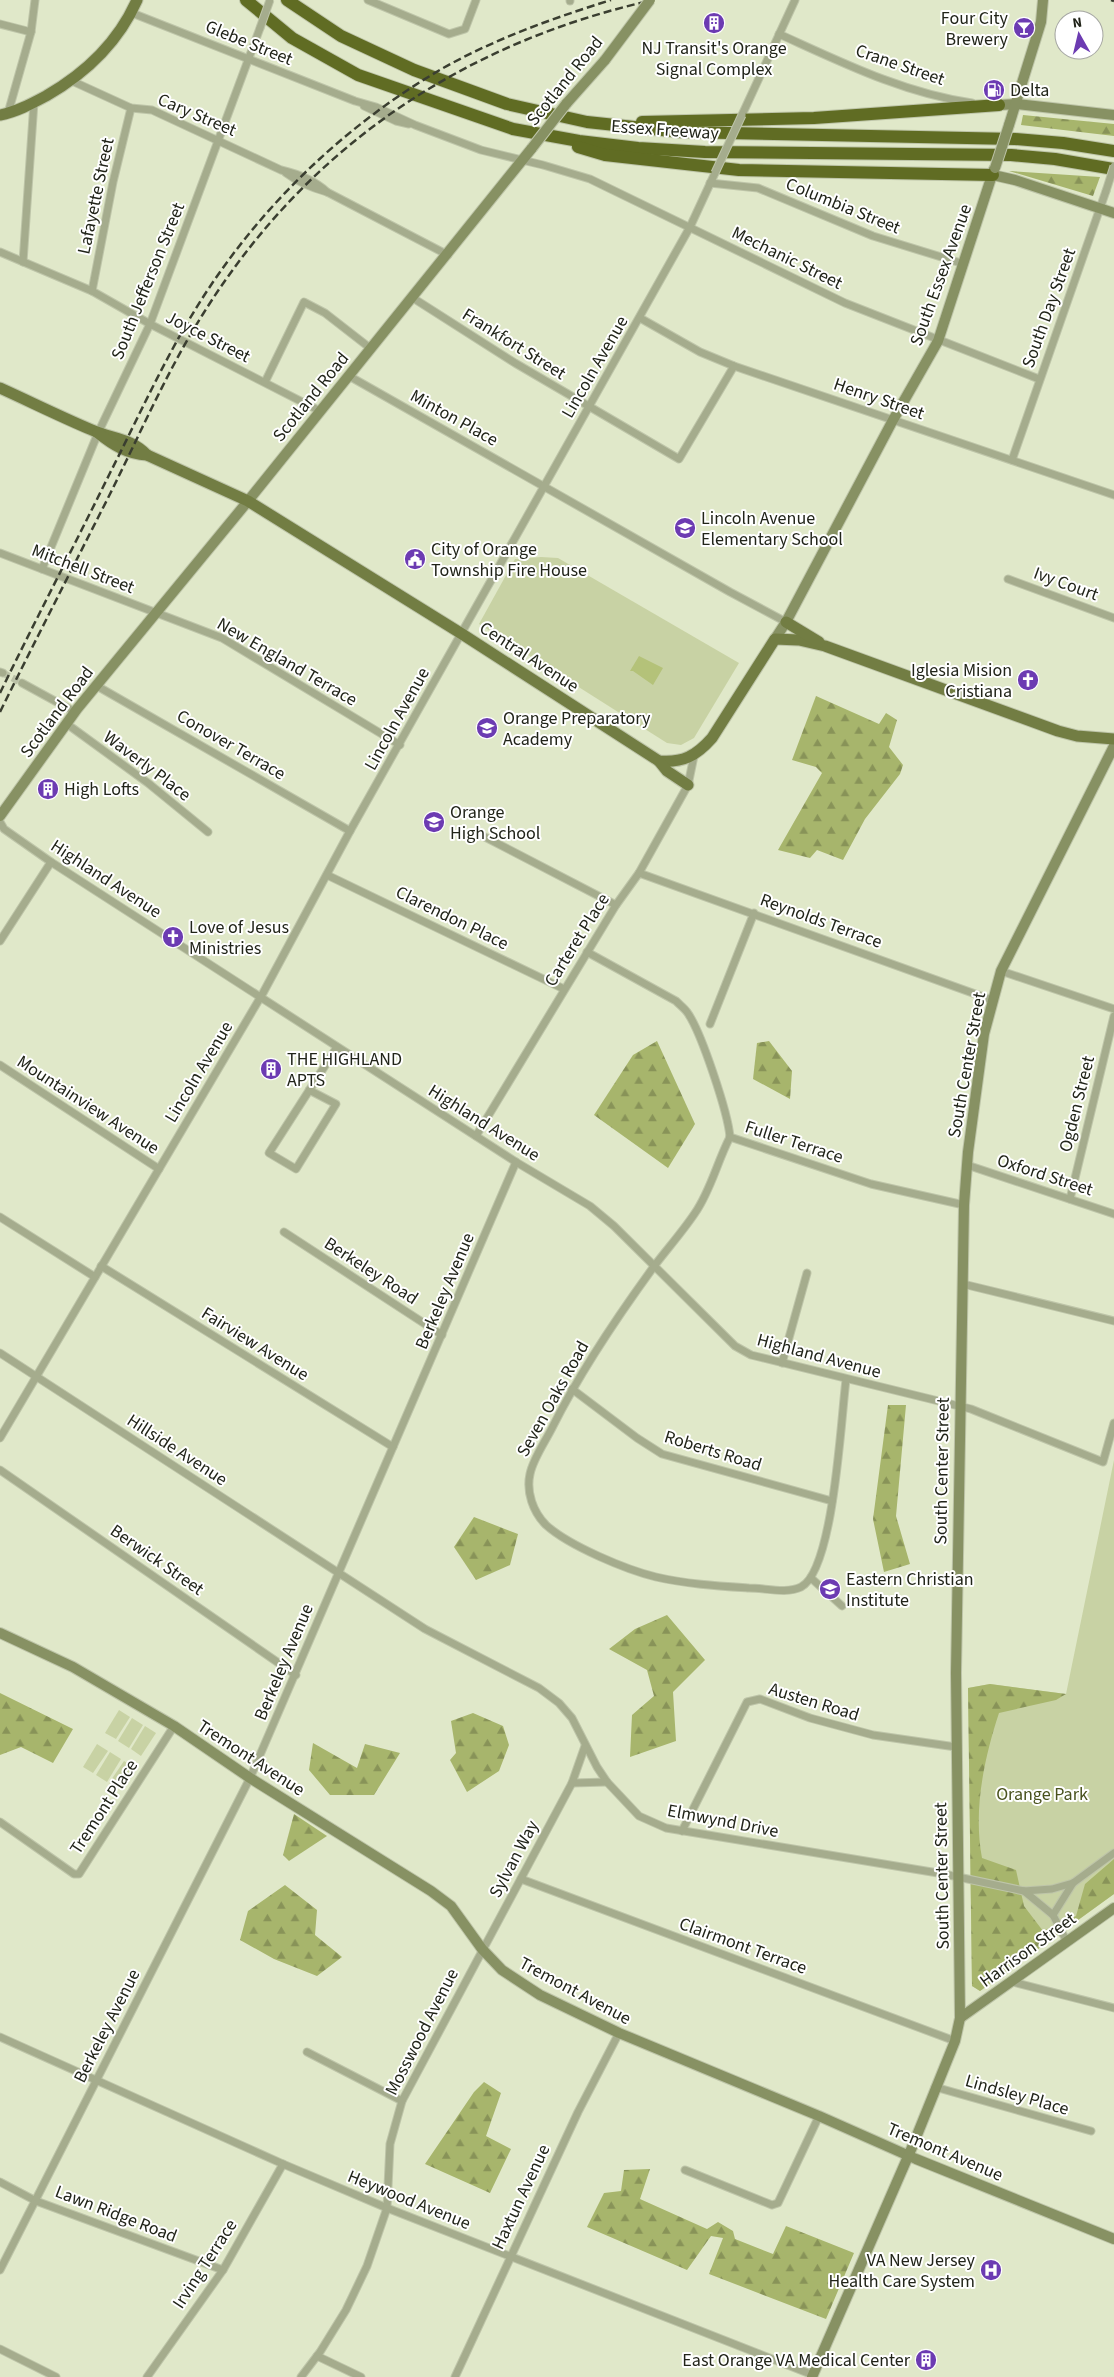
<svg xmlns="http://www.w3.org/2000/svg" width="1114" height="2377" viewBox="0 0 1114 2377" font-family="'Source Sans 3',sans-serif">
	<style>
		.green { fill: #c8d2a4 }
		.forest { fill: url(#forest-firs) }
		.water { fill: #b4c279 }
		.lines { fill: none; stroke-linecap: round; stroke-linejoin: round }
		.street-tunnel { stroke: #bac1a6; stroke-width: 7; stroke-dasharray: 7 3.5; stroke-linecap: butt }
		.street-casing { stroke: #bec5a9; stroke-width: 9 }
		.secondary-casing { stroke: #bec5a9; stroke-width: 12 }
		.primary-casing { stroke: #bec5a9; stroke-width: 13 }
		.highway-casing { stroke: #bec5a9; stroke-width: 14 }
		.street { stroke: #a5ac8d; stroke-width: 7 }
		.secondary { stroke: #879163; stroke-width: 10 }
		.primary { stroke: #727d43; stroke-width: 11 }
		.highway { stroke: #606c23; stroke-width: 12 }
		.rail { stroke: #3a3e30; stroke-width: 2.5; stroke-dasharray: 8 4; stroke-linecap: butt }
		.street-bridge-casing { stroke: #bec5a9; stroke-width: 9; stroke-linecap: butt }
		.secondary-bridge-casing { stroke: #bec5a9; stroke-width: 12; stroke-linecap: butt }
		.street-bridge { stroke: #a5ac8d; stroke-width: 7 }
		.secondary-bridge { stroke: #879163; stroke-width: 10 }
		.labels { text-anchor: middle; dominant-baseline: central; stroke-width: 4; stroke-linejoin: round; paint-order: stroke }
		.poi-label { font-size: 18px; fill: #212419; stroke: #fff; text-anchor: start }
		.street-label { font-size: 18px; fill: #212419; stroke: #fff }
		.park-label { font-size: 18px; fill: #49521d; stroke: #fff }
	</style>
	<defs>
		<pattern id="forest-firs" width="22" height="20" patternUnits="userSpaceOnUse" patternTransform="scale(1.25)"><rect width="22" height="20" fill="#a7b56c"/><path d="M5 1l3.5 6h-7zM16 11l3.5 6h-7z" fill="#889358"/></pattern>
	</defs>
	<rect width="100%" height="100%" fill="#e0e8c9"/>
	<!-- green -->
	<g class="green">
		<polygon points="541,557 558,558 739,663 694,738 681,745 667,743 479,624 515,559"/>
		<polygon points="1114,1460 1114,1894 980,1991 972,1986 968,1688 990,1684 1066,1694"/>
		<polygon points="119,1710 130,1717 116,1739 105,1733"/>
		<polygon points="132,1718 143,1725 129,1748 118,1741"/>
		<polygon points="145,1726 156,1733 141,1756 131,1749"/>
		<polygon points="97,1744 108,1751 93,1773 83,1767"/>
		<polygon points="110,1752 121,1759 107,1782 96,1775"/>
		<polygon points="124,1761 134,1767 120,1790 109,1783"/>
	</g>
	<!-- forest -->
	<g class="forest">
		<polygon points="1023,115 1114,124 1114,136 1021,125"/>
		<polygon points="1009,171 1100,177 1093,196"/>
		<polygon points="816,696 879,724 886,713 897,720 889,747 903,765 900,774 865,819 843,860 817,850 810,858 778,850 822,773 816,767 792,760"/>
		<polygon points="657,1041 695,1124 668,1168 594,1115 633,1055"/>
		<polygon points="769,1041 792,1071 790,1099 753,1079 757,1043"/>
		<polygon points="888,1405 906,1405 896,1516 910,1564 884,1572 873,1519"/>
		<polygon points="474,1517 518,1534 510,1565 476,1580 454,1547"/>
		<polygon points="667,1615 705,1660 673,1692 676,1741 630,1757 632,1715 654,1696 647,1670 609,1649 635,1629"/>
		<path d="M 990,1684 L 1066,1694 L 1056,1700 L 999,1713 C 984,1759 973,1810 982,1858 L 1016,1870 L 1024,1906 L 1043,1931 L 1076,1916 L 1085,1884 L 1114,1859 L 1114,1894 L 980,1991 L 972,1986 L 968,1688 Z"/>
		<polygon points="0,1693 73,1729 53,1763 21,1747 0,1755"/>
		<polygon points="473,1713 503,1726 509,1745 499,1771 467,1792 450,1760 456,1753 451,1721"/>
		<polygon points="313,1743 357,1768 365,1744 400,1753 374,1795 330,1795 309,1770"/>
		<polygon points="294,1814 327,1836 289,1861 283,1855"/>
		<polygon points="285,1885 317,1910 315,1935 342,1957 317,1976 274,1959 240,1940 248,1911"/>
		<polygon points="484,2082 501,2093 486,2136 511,2149 490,2193 425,2164 474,2092"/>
		<polygon points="650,2169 640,2199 707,2229 718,2222 733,2231 735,2239 773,2254 786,2226 854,2253 826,2319 709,2274 723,2238 711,2236 687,2270 587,2227 604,2193 621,2191 624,2170"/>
	</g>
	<!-- water -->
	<polygon class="water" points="639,656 663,668 653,685 633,671 630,671"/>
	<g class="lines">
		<!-- street-tunnel -->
		<polyline class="street-tunnel" points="3,673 22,683"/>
		<!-- street casing -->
		<g class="street-casing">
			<g id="street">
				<polyline points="368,0 449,34 465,29 476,0"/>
				<polyline points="570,1 570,0"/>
				<polyline points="132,13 355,101 376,107 415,125 481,150 543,165 590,179 845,303 1039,379"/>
				<polyline points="0,24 31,32"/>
				<path d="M 779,34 C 841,62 903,93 972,103"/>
				<path d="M 72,81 L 131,108 L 152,110 L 281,170 C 298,174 314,180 327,192"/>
				<polyline points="364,106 396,121 409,124"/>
				<polyline points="8,113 31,32 35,0"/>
				<polyline points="742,115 795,0"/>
				<path d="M 286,173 C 298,182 312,188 327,192 L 448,255"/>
				<polyline points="710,183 758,188 873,236 964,264"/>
				<polyline points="0,252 92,291 150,324 320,411"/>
				<polyline points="23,262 34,102"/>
				<polyline points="92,291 113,182 131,108"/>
				<polyline points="413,298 515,363 679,459 734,366"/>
				<polyline points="640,318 700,352 734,366 1114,495"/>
				<polyline points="349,376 730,592 786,622"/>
				<polyline points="265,382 304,302 325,313 370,348"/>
				<polyline points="1012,460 1106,191"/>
				<polyline points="0,553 222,638 400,745"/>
				<polyline points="42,569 98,433 150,324 260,28"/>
				<polyline points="1008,579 1114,618"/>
				<polyline points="0,672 3,673"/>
				<polyline points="22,683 75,712"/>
				<polyline points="97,686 350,831"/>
				<polyline points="67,724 148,783 208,832"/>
				<polyline points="0,822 4,829 51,862 516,1162 590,1206 614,1226 735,1346 751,1355 971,1409 1103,1462 1114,1423"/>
				<polyline points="481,835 616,905"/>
				<polyline points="639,873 992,1000"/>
				<polyline points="327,875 564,989"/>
				<polyline points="0,941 51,862"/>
				<path d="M 587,952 L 676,1001 C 680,1005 684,1008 687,1012 C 701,1031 728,1113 730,1137"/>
				<polyline points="1001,971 1114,1009"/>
				<polyline points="710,1024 754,913"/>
				<polyline points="0,1065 159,1169"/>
				<polyline points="309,1090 336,1104 296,1169 269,1153 337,1047"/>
				<polyline points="476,1136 616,905 639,873 688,785 694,756"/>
				<path d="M 730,1137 C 717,1162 711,1190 695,1213 C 683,1231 668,1248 655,1265 C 617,1317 581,1370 552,1428 C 545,1442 533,1459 530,1474 C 526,1492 533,1512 546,1525 C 569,1546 627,1570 656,1577 C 686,1584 719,1586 749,1588 C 765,1588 787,1594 801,1587 C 834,1570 841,1417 846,1380"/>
				<polyline points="730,1137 871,1184 964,1205"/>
				<polyline points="967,1165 1114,1214"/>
				<polyline points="1070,1199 1114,1016"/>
				<polyline points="0,1217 95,1277"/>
				<polyline points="284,1232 442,1335"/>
				<polyline points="101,1266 393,1447"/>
				<polyline points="963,1284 1114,1321"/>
				<polyline points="0,1353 425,1629 539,1688 559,1703 572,1718 597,1767 607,1782 639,1816 666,1828 944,1874 1024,1891 1052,1889 1073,1883 1114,1853"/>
				<polyline points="782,1363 807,1273"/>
				<polyline points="572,1389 637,1438 662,1454 832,1501"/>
				<polyline points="0,1438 263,993 350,831 690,227 715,173"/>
				<polyline points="0,1470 296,1675"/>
				<polyline points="811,1578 842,1606"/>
				<polyline points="572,1783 607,1782"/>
				<polyline points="0,1822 74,1874 79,1874 174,1726"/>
				<polyline points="682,1831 747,1702 760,1699 810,1718 873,1735 956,1747"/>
				<polyline points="521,1879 955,2041"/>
				<polyline points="1024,1891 1053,1915 1067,1942"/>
				<polyline points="1053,1915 1073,1883"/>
				<polyline points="1013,1982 1114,2008"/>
				<polyline points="0,2037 283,2164 387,2208 813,2375"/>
				<polyline points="307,2052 402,2101"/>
				<polyline points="935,2087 1091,2131"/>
				<polyline points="685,2170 772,2205 778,2203 819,2116"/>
				<polyline points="0,2182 36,2201 223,2270"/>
				<polyline points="0,2270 250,1778 516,1162"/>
				<polyline points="0,2349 56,2377"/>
				<polyline points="317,2356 361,2377"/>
				<polyline points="147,2377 223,2270 283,2164"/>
				<polyline points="301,2377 320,2352 346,2310 367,2266 387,2208 390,2144 402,2101 572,1783 585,1746"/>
				<polyline points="455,2377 578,2112 619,2033"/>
			</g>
		</g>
		<!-- secondary casing -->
		<g class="secondary-casing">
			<g id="secondary">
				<polyline points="566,104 605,60"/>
				<polyline points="999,105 1017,104 1114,115"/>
				<polyline points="1009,125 1041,22 1043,0"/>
				<polyline points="993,175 1015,180 1114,213"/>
				<polyline points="775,639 786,622 893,420 938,341 994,169"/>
				<polyline points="0,816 77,709 248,501 532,148"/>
				<polyline points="0,1633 73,1667 174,1726 250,1778 431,1891 451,1906 482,1949 502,1970 540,1995 619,2033 819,2116 916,2159 1114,2239"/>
				<polyline points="960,2018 1114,1908"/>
				<polyline points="812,2377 913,2145 955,2041 960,2018 956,1673 964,1205 968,1152 984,1034 1001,971 1114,746"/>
			</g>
		</g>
		<!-- primary casing -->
		<g class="primary-casing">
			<g id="primary">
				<path d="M 0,115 C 16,112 31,104 46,96 C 86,73 118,43 137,0"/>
				<path d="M 0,388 C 31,402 61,417 92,430 C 112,439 131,438 147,455"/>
				<path d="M 98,433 C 113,445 127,454 147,455 L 248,501 L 462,634 L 659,761 C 683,763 696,756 712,738 L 775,639 L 799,640 L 825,646 L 1058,731 L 1077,736 L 1114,739"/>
				<polyline points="786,622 819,642"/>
				<polyline points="659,761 667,771 688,785"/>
			</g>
		</g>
		<!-- highway casing -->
		<g class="highway-casing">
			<g id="highway">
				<polyline points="246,0 292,38 358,75 513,129 579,141 638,148 705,152 1011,155 1055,159 1114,169"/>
				<polyline points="287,0 341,36 414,70 507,104 587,122 681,132 1015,139 1063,143 1114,151"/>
				<polyline points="642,122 814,118 999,105"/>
				<polyline points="578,147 605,155 739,170 993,175"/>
			</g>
		</g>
		<!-- street -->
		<use href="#street" class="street"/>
		<!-- secondary -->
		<use href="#secondary" class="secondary"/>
		<!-- primary -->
		<use href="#primary" class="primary"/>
		<!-- highway -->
		<use href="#highway" class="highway"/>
		<!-- rail -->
		<g class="rail">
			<polyline points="1111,0 1114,1"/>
			<path d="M 0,693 C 36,619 74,546 110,473 C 138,418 163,362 195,310 C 256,210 344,125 445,67 C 497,38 554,18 611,0"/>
			<path d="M 0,712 C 36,639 73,567 110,494 C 140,434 167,371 203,314 C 307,147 462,43 653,0"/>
		</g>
		<!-- street-bridge casing -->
		<g class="street-bridge-casing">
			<g id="street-bridge">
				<polyline points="260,28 270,0"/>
				<polyline points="715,173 742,115"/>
				<polyline points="1106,191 1114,166"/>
			</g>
		</g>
		<!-- secondary-bridge casing -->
		<g class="secondary-bridge-casing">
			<g id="secondary-bridge">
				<polyline points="605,60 650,0"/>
				<polyline points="532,148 566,104"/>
				<polyline points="995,168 1009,125"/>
			</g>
		</g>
		<!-- street-bridge -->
		<use href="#street-bridge" class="street-bridge"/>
		<!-- secondary-bridge -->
		<use href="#secondary-bridge" class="secondary-bridge"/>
	</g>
	<!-- icons -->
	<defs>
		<g id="building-disc" transform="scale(1.125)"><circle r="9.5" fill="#6c3bb2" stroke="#fff"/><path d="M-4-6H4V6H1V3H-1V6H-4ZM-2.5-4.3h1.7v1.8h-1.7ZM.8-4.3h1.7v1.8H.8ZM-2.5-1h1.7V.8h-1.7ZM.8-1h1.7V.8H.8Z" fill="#fff"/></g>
		<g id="bar-disc" transform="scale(1.125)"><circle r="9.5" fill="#6c3bb2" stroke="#fff"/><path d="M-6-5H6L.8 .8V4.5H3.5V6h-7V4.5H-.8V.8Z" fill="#fff"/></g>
		<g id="fuel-disc" transform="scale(1.125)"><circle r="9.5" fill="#6c3bb2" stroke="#fff"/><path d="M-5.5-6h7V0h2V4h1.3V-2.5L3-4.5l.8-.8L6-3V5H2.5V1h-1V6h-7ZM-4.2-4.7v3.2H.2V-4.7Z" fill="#fff"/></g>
		<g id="school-disc" transform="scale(1.125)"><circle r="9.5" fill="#6c3bb2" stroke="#fff"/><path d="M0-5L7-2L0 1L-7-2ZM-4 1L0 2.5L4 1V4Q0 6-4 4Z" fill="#fff"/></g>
		<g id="civic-disc" transform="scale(1.125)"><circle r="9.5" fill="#6c3bb2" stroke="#fff"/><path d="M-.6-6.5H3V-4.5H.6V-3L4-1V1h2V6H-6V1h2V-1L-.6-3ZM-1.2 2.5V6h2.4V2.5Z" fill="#fff"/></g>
		<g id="church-disc" transform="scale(1.125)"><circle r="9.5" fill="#6c3bb2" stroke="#fff"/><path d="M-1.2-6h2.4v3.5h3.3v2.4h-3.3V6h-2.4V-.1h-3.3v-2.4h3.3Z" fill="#fff"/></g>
		<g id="hospital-disc" transform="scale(1.125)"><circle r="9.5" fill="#6c3bb2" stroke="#fff"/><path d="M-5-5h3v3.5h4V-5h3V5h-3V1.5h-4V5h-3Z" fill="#fff"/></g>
	</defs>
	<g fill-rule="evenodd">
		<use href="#building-disc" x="714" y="23"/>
		<use href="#bar-disc" x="1024" y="28"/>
		<use href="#fuel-disc" x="994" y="90"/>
		<use href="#school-disc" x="685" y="528"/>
		<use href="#civic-disc" x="415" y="559"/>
		<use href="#church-disc" x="1028" y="680"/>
		<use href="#school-disc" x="487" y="728"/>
		<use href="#building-disc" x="48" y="789"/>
		<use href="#school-disc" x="434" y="822"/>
		<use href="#church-disc" x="173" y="937"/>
		<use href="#building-disc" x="271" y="1069"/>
		<use href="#school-disc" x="830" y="1589"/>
		<use href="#hospital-disc" x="991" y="2270"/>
		<use href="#building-disc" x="926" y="2360"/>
	</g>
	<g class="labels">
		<!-- poi labels -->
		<g class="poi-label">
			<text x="1008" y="18" text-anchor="end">Four City<tspan x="1008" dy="21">Brewery</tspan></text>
			<text x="714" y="48" text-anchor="middle">NJ Transit's Orange<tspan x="714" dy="21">Signal Complex</tspan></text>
			<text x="1010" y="90">Delta</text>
			<text x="701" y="518">Lincoln Avenue<tspan x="701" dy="21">Elementary School</tspan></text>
			<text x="431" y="549">City of Orange<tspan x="431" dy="21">Township Fire House</tspan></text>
			<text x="1012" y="670" text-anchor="end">Iglesia Mision<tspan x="1012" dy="21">Cristiana</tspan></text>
			<text x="503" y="718">Orange Preparatory<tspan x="503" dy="21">Academy</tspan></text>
			<text x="64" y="789">High Lofts</text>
			<text x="450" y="812">Orange<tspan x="450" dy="21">High School</tspan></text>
			<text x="189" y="927">Love of Jesus<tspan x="189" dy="21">Ministries</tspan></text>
			<text x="287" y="1059">THE HIGHLAND<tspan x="287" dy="21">APTS</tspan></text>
			<text x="846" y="1579">Eastern Christian<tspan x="846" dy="21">Institute</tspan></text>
			<text x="975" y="2260" text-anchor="end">VA New Jersey<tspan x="975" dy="21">Health Care System</tspan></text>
			<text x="910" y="2360" text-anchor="end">East Orange VA Medical Center</text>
		</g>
		<!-- street labels -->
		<g class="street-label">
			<text transform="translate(249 43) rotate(22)">Glebe Street</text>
			<text transform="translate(900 65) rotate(19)">Crane Street</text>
			<text transform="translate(565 81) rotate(-51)">Scotland Road</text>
			<text transform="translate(197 115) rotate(23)">Cary Street</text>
			<text transform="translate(665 130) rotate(4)">Essex Freeway</text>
			<text transform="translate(96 196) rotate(-78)">Lafayette Street</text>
			<text transform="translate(843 206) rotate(22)">Columbia Street</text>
			<text transform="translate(787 258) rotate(26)">Mechanic Street</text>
			<text transform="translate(941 275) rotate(-70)">South Essex Avenue</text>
			<text transform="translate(148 281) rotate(-68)">South Jefferson Street</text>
			<text transform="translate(1049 308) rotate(-70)">South Day Street</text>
			<text transform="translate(208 337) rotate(27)">Joyce Street</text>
			<text transform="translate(514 344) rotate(32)">Frankfort Street</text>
			<text transform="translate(595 367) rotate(-60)">Lincoln Avenue</text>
			<text transform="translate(311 397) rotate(-51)">Scotland Road</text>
			<text transform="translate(879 399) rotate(19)">Henry Street</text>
			<text transform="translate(454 418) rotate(29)">Minton Place</text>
			<text transform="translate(83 569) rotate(21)">Mitchell Street</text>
			<text transform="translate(1066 584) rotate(20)">Ivy Court</text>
			<text transform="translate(529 657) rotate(33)">Central Avenue</text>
			<text transform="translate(287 662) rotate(30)">New England Terrace</text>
			<text transform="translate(57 712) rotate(-53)">Scotland Road</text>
			<text transform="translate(397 719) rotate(-61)">Lincoln Avenue</text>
			<text transform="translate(231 745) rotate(30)">Conover Terrace</text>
			<text transform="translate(147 766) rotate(37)">Waverly Place</text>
			<text transform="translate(106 879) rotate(33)">Highland Avenue</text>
			<text transform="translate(452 918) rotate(26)">Clarendon Place</text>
			<text transform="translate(821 921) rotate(20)">Reynolds Terrace</text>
			<text transform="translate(577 940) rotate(-58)">Carteret Place</text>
			<text transform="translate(967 1065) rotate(-80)">South Center Street</text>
			<text transform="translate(199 1072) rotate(-59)">Lincoln Avenue</text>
			<text transform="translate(1077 1104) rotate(-76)">Ogden Street</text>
			<text transform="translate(88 1105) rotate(33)">Mountainview Avenue</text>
			<text transform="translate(484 1123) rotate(32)">Highland Avenue</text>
			<text transform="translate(794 1142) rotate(18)">Fuller Terrace</text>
			<text transform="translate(1045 1175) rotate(18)">Oxford Street</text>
			<text transform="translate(371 1271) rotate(33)">Berkeley Road</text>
			<text transform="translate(445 1291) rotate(-67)">Berkeley Avenue</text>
			<text transform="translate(255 1344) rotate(32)">Fairview Avenue</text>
			<text transform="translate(819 1356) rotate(15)">Highland Avenue</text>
			<text transform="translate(553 1399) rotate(-61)">Seven Oaks Road</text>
			<text transform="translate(177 1450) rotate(33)">Hillside Avenue</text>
			<text transform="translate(713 1451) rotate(17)">Roberts Road</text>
			<text transform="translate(942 1471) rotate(-89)">South Center Street</text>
			<text transform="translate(157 1560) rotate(35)">Berwick Street</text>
			<text transform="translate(284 1662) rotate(-67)">Berkeley Avenue</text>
			<text transform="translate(814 1702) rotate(17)">Austen Road</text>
			<text transform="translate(251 1758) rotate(33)">Tremont Avenue</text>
			<text transform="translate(104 1807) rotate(-57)">Tremont Place</text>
			<text transform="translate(723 1821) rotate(11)">Elmwynd Drive</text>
			<text transform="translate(514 1859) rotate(-62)">Sylvan Way</text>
			<text transform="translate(942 1876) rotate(-91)">South Center Street</text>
			<text transform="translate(743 1946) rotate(20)">Clairmont Terrace</text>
			<text transform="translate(1028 1950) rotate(-36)">Harrison Street</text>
			<text transform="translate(575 1991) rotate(28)">Tremont Avenue</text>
			<text transform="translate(107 2026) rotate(-63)">Berkeley Avenue</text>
			<text transform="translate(422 2032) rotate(-63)">Mosswood Avenue</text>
			<text transform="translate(1017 2095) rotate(16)">Lindsley Place</text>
			<text transform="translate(945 2152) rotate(23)">Tremont Avenue</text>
			<text transform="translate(521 2197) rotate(-65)">Haxtun Avenue</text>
			<text transform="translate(409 2200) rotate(22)">Heywood Avenue</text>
			<text transform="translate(116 2214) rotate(21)">Lawn Ridge Road</text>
			<text transform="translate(205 2264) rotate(-57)">Irving Terrace</text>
		</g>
		<!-- park labels -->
		<g class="park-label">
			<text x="1042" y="1794">Orange Park</text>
		</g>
	</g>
	<!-- north arrow -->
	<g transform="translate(1079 35) rotate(352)"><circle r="24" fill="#ffffff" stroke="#a6a7a3"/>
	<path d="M0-4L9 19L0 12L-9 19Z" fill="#6c3bb2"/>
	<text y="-8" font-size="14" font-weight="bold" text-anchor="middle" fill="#212419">N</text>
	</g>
</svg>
